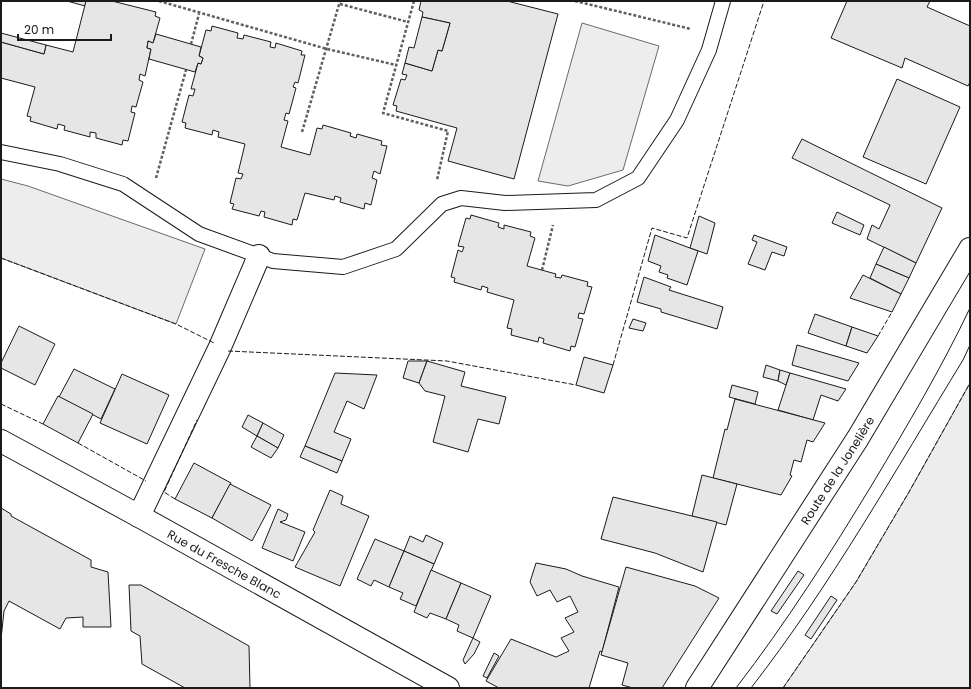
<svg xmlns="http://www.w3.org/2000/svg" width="971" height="689" viewBox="0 0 971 689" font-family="Poppins,sans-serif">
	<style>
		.built { fill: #ededed; stroke: #6a6a6a }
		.building { fill: #e6e6e6; stroke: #1a1a1a }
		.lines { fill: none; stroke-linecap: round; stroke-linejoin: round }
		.service-casing { stroke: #1a1a1a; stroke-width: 16 }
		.minor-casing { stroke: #1a1a1a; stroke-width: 24 }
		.path { stroke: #5f5f5f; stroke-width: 2.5; stroke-dasharray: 3 2; stroke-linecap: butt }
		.service { stroke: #fff; stroke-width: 14 }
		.minor { stroke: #fff; stroke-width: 22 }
		.tram { stroke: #1a1a1a; stroke-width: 1 }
		.fence { stroke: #1a1a1a; stroke-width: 1; stroke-dasharray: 5 2; stroke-linecap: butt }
		.labels { text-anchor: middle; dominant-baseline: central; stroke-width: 3; stroke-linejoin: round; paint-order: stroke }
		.street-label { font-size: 12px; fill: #1a1a1a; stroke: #fff }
	</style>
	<rect width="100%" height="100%" fill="#fff"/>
	<!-- built -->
	<g class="built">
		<polygon points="582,23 659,46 623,170 568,186 538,181"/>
		<polygon points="1,179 28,186 205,249 176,324 1,258"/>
		<polygon points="970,383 970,688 783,688 856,582 909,492"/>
	</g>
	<!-- building -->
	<g class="building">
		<polygon points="67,1 86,1 85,6"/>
		<polygon points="86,1 112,1 156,12 155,16 160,18 153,43 148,41 147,48 151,49 145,76 140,74 139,80 143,82 136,107 132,106 131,112 135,113 128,141 123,140 122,145 96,138 96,133 90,132 90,137 64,130 65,126 58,124 57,129 30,121 31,117 27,116 35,87 1,78 1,42 44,54 46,45 73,52"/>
		<polygon points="421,1 507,1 558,14 514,179 448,161 457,128 396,111 397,106 393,105 401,79 405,80 407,75 402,74 405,63 432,71 438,50 442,51 450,23 422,17 423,12 419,10"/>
		<polygon points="847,1 930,1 927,7 970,26 970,82 968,86 905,58 902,68 831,38"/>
		<polygon points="422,17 450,23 442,51 438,50 432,71 405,63 409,47 414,48"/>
		<polygon points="212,26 238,33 237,38 243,39 244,35 271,42 270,47 275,48 276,43 302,51 301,55 305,55 298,83 295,82 293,87 296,88 289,114 286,113 284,120 288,121 281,147 310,155 317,128 322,129 323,125 351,133 350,136 356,138 357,134 382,141 381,145 387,146 380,174 374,171 372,178 377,180 371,205 365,203 364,209 340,202 341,198 335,196 334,200 305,193 297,220 293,219 292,225 264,217 265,212 261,211 259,216 232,209 234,204 230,203 236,178 241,179 243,174 238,173 245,144 218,137 219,132 213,130 212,135 185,128 186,123 182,122 189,95 193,96 195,89 191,89 198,63 201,64 203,58 199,56 206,30 211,31"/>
		<polygon points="1,33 46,45 44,54 1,42"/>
		<polygon points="156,34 201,47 199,56 203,58 201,64 198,63 195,72 149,59 151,49 147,48 148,41 153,43"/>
		<polygon points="897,79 960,107 926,184 863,157"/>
		<polygon points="802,139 942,208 916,263 867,239 872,225 879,229 890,205 792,158"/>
		<polygon points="837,212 864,225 860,235 832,223"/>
		<polygon points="471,215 499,223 498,227 504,229 504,225 531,232 530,236 535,238 527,266 556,274 555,277 561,278 562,275 588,282 587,286 592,287 584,314 579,313 578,318 583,319 575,347 571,346 570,351 543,343 544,339 539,337 538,342 511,335 512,329 507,328 514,300 487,292 488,288 482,286 481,290 454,282 455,278 451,277 458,250 462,252 464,247 458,246 466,218 470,219"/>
		<polygon points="699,216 715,223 707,254 690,248"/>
		<polygon points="655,235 698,251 687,285 667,278 668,275 659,272 661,266 648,261"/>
		<polygon points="754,235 787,247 784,256 772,252 765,270 748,264 757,242 752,240"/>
		<polygon points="884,247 916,263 909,278 876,264"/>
		<polygon points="876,264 909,278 901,294 870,278"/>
		<polygon points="863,275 901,294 892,312 850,298"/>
		<polygon points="644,277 671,287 669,290 723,307 717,329 661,312 661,309 637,302"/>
		<polygon points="815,314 852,327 846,346 808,333"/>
		<polygon points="633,319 646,323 643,331 629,328"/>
		<polygon points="19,326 55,344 35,385 1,368 1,363"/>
		<polygon points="852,327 878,336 867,353 846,346"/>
		<polygon points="797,345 859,363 848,381 792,365"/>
		<polygon points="584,357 613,365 604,393 576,385"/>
		<polygon points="408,361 427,361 419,383 403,378"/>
		<polygon points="427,361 465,372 461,386 506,397 499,424 478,419 468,452 433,442 445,396 425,391 419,383"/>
		<polygon points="766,365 780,370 778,381 763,377"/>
		<polygon points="74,369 115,389 101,419 59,397"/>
		<polygon points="780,370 790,373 786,385 778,381"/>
		<polygon points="335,373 377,375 364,409 347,401 334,432 351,439 342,461 305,446"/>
		<polygon points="790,373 846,389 838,401 821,395 813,420 778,410"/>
		<polygon points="122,374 169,395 147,444 100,423"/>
		<polygon points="732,385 758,392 755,404 729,397"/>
		<polygon points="58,396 93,414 78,443 43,424"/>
		<polygon points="735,399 825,423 813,442 807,440 801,462 794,460 790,475 792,476 781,495 713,478 725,429 727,430"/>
		<polygon points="248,415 263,423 257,436 242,427"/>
		<polygon points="263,423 284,435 278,448 257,436"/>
		<polygon points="257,436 278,448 271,458 251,447"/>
		<polygon points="305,446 342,461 337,473 300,457"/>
		<polygon points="194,463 231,483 212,518 175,499"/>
		<polygon points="702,475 737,484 726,525 692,516"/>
		<polygon points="230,484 271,505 252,541 212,518"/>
		<polygon points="330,490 343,496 341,504 369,516 340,586 295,567 315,532 313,530"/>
		<polygon points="613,497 717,522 703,572 655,553 601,539"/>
		<polygon points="1,508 11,514 11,516 91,560 91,567 108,572 111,627 83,627 83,617 66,618 60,629 9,601 4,611 1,639"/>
		<polygon points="278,509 288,514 286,520 280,522 305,532 293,561 262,548"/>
		<polygon points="426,535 443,543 434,564 404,551 410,536 423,542"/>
		<polygon points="375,539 404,551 389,587 374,580 371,586 357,579"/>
		<polygon points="404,551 434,564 416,606 400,599 403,593 389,587"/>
		<polygon points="536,563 566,569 582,576 619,587 602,652 600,651 589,688 499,688 486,681 511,639 556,657 569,651 561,638 574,632 565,618 578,612 570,596 557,602 550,590 537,596 530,582"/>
		<polygon points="626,567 695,586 719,598 662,688 633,688 622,685 628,663 601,655"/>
		<polygon points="431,570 461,583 446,619 430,613 427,618 414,612"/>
		<polygon points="798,571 804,575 777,614 771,611"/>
		<polygon points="461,583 491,596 473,638 457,631 459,625 446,619"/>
		<polygon points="129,585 141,585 249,646 250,688 185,688 142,664 140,636 131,631"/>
		<polygon points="831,596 837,600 811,639 805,635"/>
		<polygon points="473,638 480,642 474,654 465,664 463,660"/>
		<polygon points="494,653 499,656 487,678 483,676"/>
	</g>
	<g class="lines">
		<!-- service casing -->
		<g class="service-casing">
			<polyline id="service" points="1,152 60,164 123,184 199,234 273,261 343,267 396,249 442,204 461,198 505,203 596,200 638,178 677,120 709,50 723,1"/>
		</g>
		<!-- minor casing -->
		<g class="minor-casing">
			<g id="minor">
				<path id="s1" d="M 1,441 L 139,516 L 448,688"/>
				<polyline points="139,516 220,347 259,256"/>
				<path id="s2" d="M 697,688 L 858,438 L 970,249"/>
			</g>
		</g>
		<!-- path -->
		<g class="path">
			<polyline points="159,1 327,49 396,65"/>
			<polyline points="414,1 383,113 448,131 437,180"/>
			<polyline points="575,1 691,29"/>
			<polyline points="340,4 408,22"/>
			<polyline points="191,44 199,14"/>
			<polyline points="302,132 340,1"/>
			<polyline points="156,178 186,70"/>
			<polyline points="542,270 553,225"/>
		</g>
		<!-- service -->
		<use href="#service" class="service"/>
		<!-- minor -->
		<use href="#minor" class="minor"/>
		<!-- tram -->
		<g class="tram">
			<path d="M 736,688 C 786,623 830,554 873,483 C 907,426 941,369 970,308"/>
			<path d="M 751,688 C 831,585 895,471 963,360 L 970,345"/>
		</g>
		<!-- fence -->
		<g class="fence">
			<polyline points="1,258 176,324 214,343"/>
			<polyline points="878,336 892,312"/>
			<polyline points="228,351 447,361 576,385"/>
			<polyline points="613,365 652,228 687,238 764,1"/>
			<polyline points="1,404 43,424"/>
			<polyline points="78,443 146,481"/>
			<polyline points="175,499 164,492 197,420"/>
			<polyline points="783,688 856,582 909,492 970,383"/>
		</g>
	</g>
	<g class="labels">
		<!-- street labels -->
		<g class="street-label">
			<text stroke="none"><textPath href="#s2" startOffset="259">Route de la Jonelière</textPath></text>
			<text stroke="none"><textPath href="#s1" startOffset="255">Rue du Fresche Blanc</textPath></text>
		</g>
	</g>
	<!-- border -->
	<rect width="971" height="689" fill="none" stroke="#1a1a1a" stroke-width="4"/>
	<!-- scale -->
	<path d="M18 34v6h93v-6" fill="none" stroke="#1a1a1a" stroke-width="2"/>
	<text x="24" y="34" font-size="12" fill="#1a1a1a" stroke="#ffffff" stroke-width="3" paint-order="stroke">20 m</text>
</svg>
